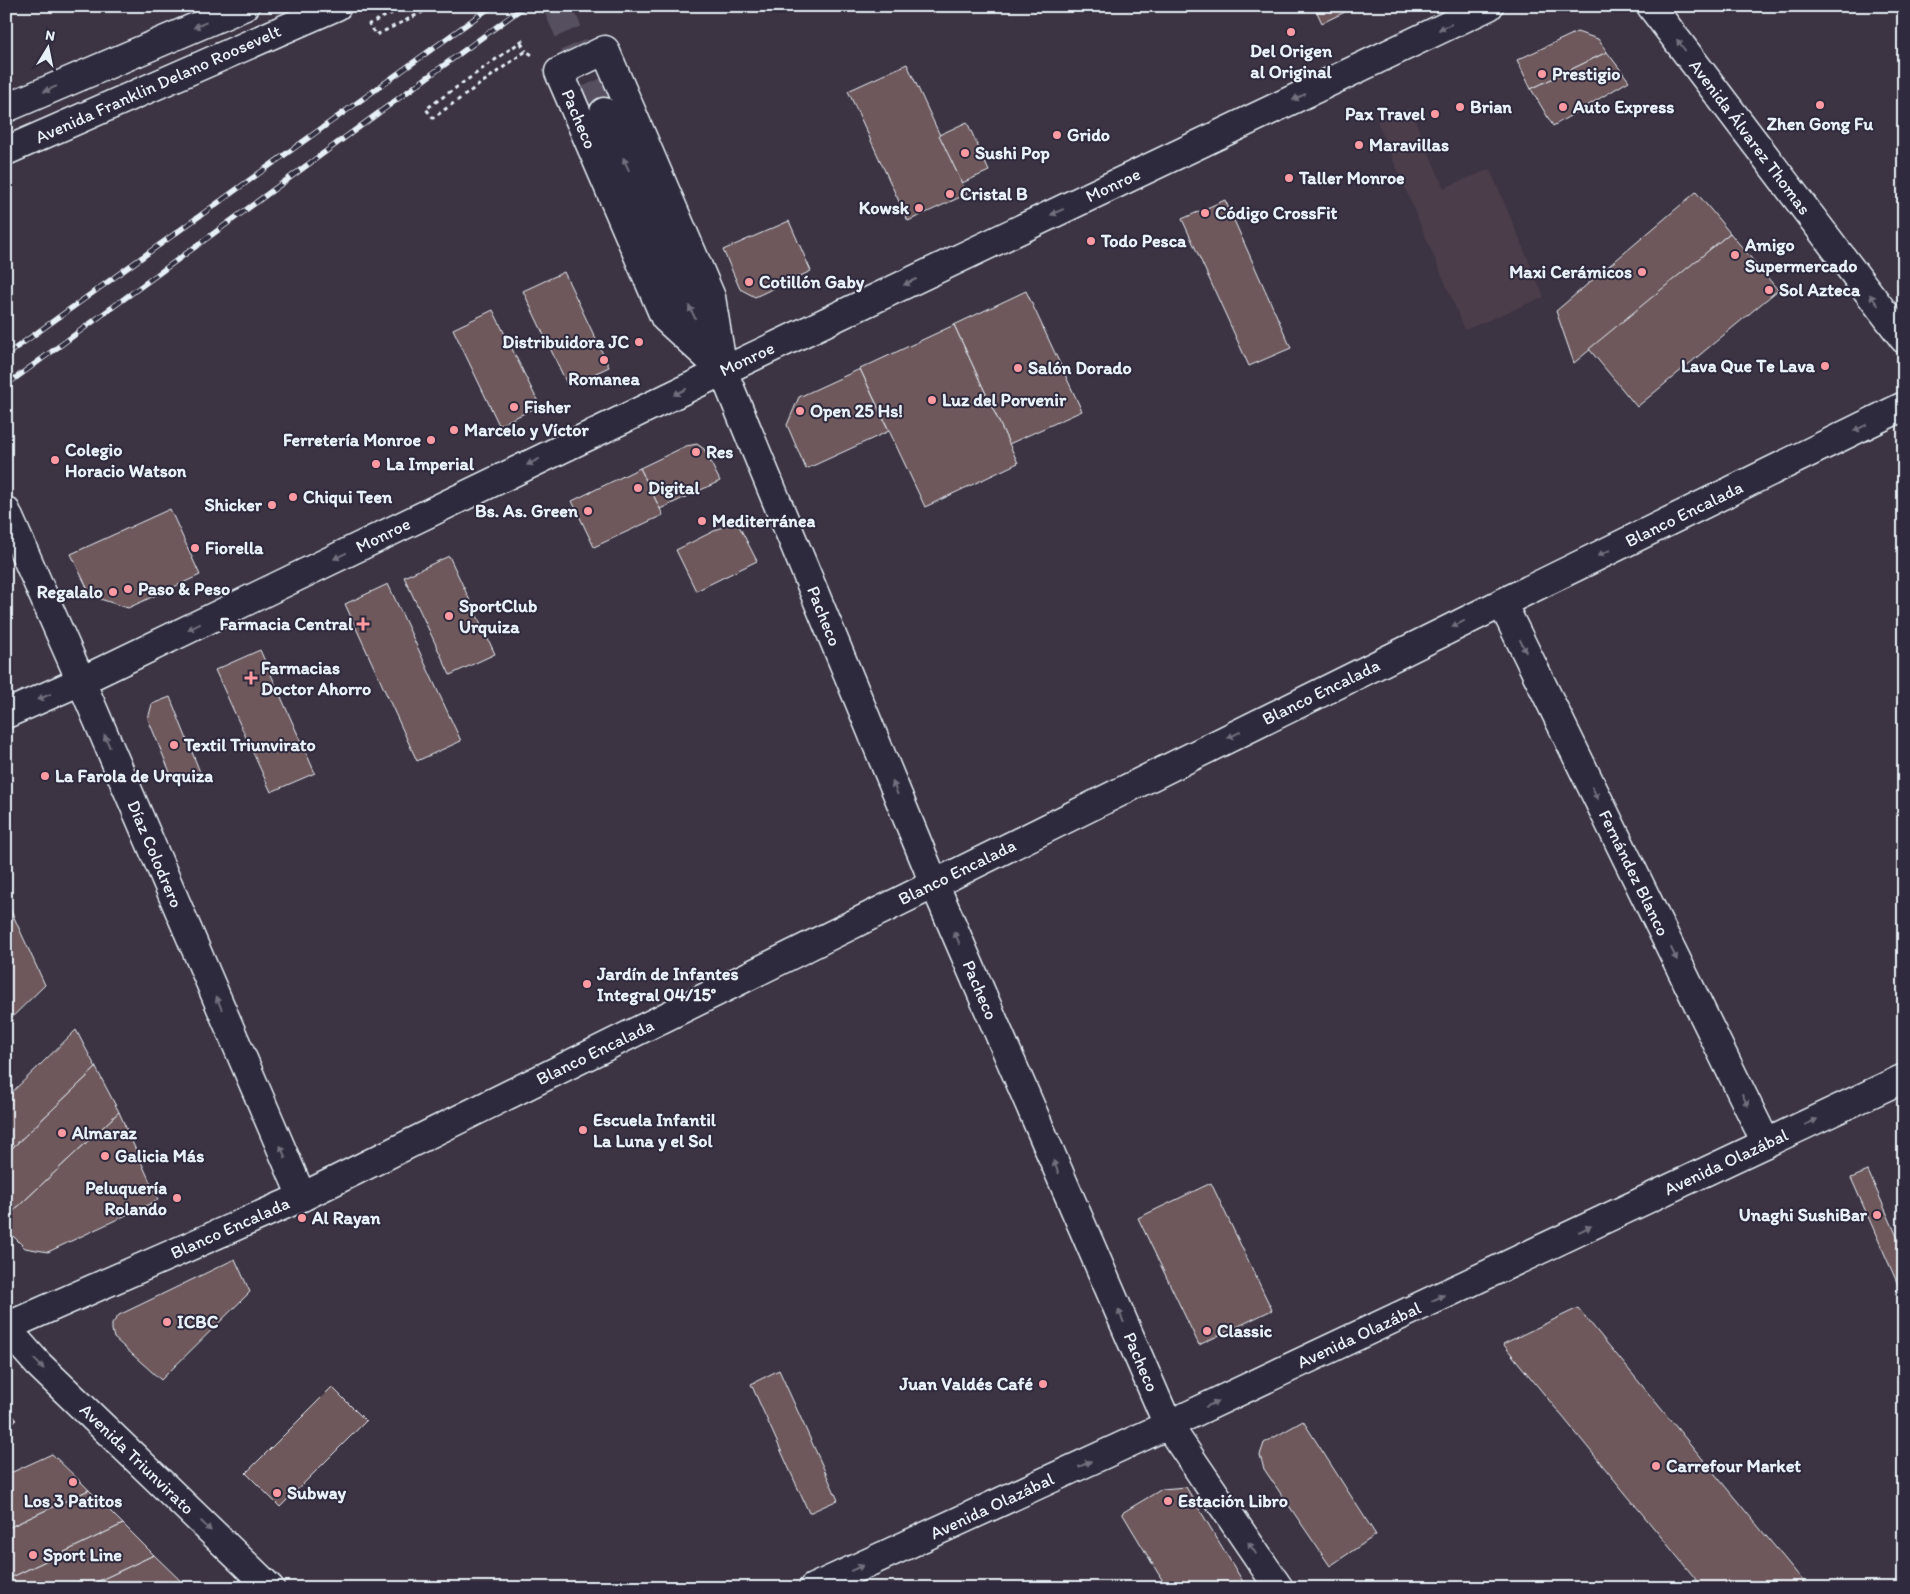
<svg xmlns="http://www.w3.org/2000/svg" width="1910" height="1594" viewBox="0 0 1910 1594" font-family="Itim,sans-serif">
	<style>
		.built { fill: #4b3e4a }
		.building { fill: #6e595c; stroke: #e8f1f8 }
		.lines { fill: none; stroke-linecap: round; stroke-linejoin: round }
		.street-tunnel { stroke: #56505e; stroke-width: 28; stroke-dasharray: 28 14; stroke-linecap: butt }
		.street-casing { stroke: #e8f1f8; stroke-width: 31 }
		.secondary-casing { stroke: #e8f1f8; stroke-width: 31 }
		.path { stroke: #e8f1f8; stroke-width: 3; stroke-dasharray: 4 4; stroke-linecap: butt }
		.street { stroke: #2f2a3d; stroke-width: 28 }
		.secondary { stroke: #2f2a3d; stroke-width: 28 }
		.rail-casing { stroke: #e8f1f8; stroke-width: 5.5 }
		.rail { stroke: #2f2a3d; stroke-width: 4; stroke-dasharray: 11; stroke-linecap: butt }
		.oneway { fill: #70707e }
		.poi-dot { fill: #ff9aa2; stroke: #2f2a3d; stroke-width: 2 }
		.labels { text-anchor: middle; dominant-baseline: central; stroke-width: 4; stroke-linejoin: round; paint-order: stroke }
		.poi-label { font-size: 18px; font-weight: bold; fill: #e8f1f8; stroke: #2f2a3d; text-anchor: start }
		.street-label { font-size: 18px; fill: #e8f1f8; stroke: #2f2a3d }
	</style>
	<rect width="100%" height="100%" fill="#3c3343"/>
	<filter id="ink" filterUnits="userSpaceOnUse"><feTurbulence type="fractalNoise" baseFrequency=".02" numOctaves="2"/><feDisplacementMap in="SourceGraphic" scale="10" xChannelSelector="R" yChannelSelector="G"/><feConvolveMatrix kernelMatrix="1 2 1 2 8 2 1 2 1" color-interpolation-filters="sRGB"/></filter>
	<g filter="url(#ink)">
		<!-- built -->
		<polygon class="built" points="1410,108 1444,188 1490,169 1544,297 1465,330 1377,122"/>
		<!-- building -->
		<g class="building">
			<polygon points="1314,6 1342,6 1345,12 1322,23"/>
			<polygon points="1342,6 1358,6 1345,12"/>
			<polygon points="1577,32 1598,39 1607,52 1531,89 1517,60"/>
			<polygon points="1607,52 1629,81 1553,126 1531,89"/>
			<polygon points="907,64 967,194 908,221 848,91"/>
			<polygon points="967,122 989,171 962,183 939,135"/>
			<polygon points="1696,192 1730,233 1574,363 1556,311"/>
			<polygon points="1225,200 1291,348 1249,366 1182,219"/>
			<polygon points="789,221 811,271 755,297 740,289 723,250"/>
			<polygon points="1730,233 1778,290 1637,407 1589,349"/>
			<polygon points="564,272 609,367 568,386 523,291"/>
			<polygon points="1026,291 1082,411 1009,444 954,325"/>
			<polygon points="493,310 540,406 499,425 453,329"/>
			<polygon points="954,325 1018,463 925,507 860,369"/>
			<polygon points="860,369 889,431 806,469 787,425 799,397"/>
			<polygon points="697,444 704,449 720,481 660,509 640,468 686,446"/>
			<polygon points="640,468 663,515 594,547 572,501"/>
			<polygon points="170,509 200,575 128,608 91,596 71,554"/>
			<polygon points="736,520 757,561 696,591 676,550"/>
			<polygon points="449,556 495,654 450,675 404,577"/>
			<polygon points="388,584 461,741 417,761 345,604"/>
			<polygon points="260,650 315,773 271,792 215,670"/>
			<polygon points="170,697 200,772 174,782 148,719 152,704"/>
			<polygon points="6,900 45,985 6,1023"/>
			<polygon points="76,1030 96,1068 6,1154 6,1098"/>
			<polygon points="96,1068 119,1112 6,1218 6,1154"/>
			<polygon points="119,1112 158,1200 48,1252 25,1248 6,1229 6,1218"/>
			<polygon points="1868,1171 1904,1252 1904,1287 1900,1289 1851,1178"/>
			<polygon points="1211,1183 1272,1310 1199,1345 1138,1218"/>
			<polygon points="235,1259 250,1292 161,1380 114,1338 112,1330 112,1324 119,1315"/>
			<polygon points="1578,1308 1809,1588 1703,1588 1503,1344"/>
			<polygon points="779,1370 838,1500 809,1513 751,1384"/>
			<polygon points="332,1387 366,1421 280,1507 246,1473"/>
			<polygon points="6,1408 17,1420 6,1425"/>
			<polygon points="1303,1421 1376,1535 1330,1566 1264,1469 1260,1455 1264,1443"/>
			<polygon points="52,1454 89,1490 6,1529 6,1475"/>
			<polygon points="1186,1487 1245,1585 1240,1588 1167,1588 1122,1513 1162,1489"/>
			<polygon points="89,1490 123,1524 6,1580 6,1529"/>
			<polygon points="123,1524 154,1555 84,1588 6,1588 6,1580"/>
			<polygon points="154,1555 188,1588 84,1588"/>
		</g>
		<g class="lines">
			<!-- street-tunnel -->
			<polyline class="street-tunnel" points="557,6 604,112"/>
			<!-- street casing -->
			<g class="street-casing">
				<g id="street">
					<polygon points="605,50 711,297 723,371 665,318 559,72"/>
					<polyline points="604,112 690,310 723,371 934,883 1168,1425 1279,1588"/>
					<polyline points="1502,603 1766,1143"/>
					<polyline points="81,681 302,1197"/>
					<polyline points="6,1327 302,1197 1502,603 1904,406"/>
				</g>
			</g>
			<!-- secondary casing -->
			<g class="secondary-casing">
				<g id="secondary">
					<polyline points="1651,6 1904,339"/>
					<polyline points="6,108 245,6"/>
					<polyline points="6,151 337,6"/>
					<polyline points="6,511 81,681"/>
					<polyline points="6,714 81,681 723,371 1489,6"/>
					<polyline points="6,1328 38,1364 270,1588"/>
					<polyline points="813,1588 1168,1425 1904,1078"/>
				</g>
			</g>
			<!-- path -->
			<g class="path">
				<polyline points="407,6 369,24 376,35 435,6"/>
				<polyline points="523,40 426,109 433,118 526,51 534,56"/>
				<polyline points="521,43 526,51"/>
			</g>
			<!-- street -->
			<use href="#street" class="street"/>
			<!-- secondary -->
			<use href="#secondary" class="secondary"/>
			<!-- rail casing -->
			<g class="rail-casing">
				<g id="rail">
					<polyline points="6,355 492,6"/>
					<polyline points="6,385 525,6"/>
				</g>
			</g>
			<!-- rail -->
			<use href="#rail" class="rail"/>
		</g>
		<!-- one-way arrows -->
		<defs><path id="oneway-solid" d="M-6-.8H1V-3.2L6.5 0L1 3.2V.8H-6Z" transform="scale(1.25)"/></defs>
		<g class="oneway">
			<use href="#oneway-solid" transform="translate(200 25) rotate(157)"/>
			<use href="#oneway-solid" transform="translate(1445 27) rotate(155)"/>
			<use href="#oneway-solid" transform="translate(1681 45) rotate(-127)"/>
			<use href="#oneway-solid" transform="translate(50 89) rotate(157)"/>
			<use href="#oneway-solid" transform="translate(1299 97) rotate(155)"/>
			<use href="#oneway-solid" transform="translate(626 164) rotate(-114)"/>
			<use href="#oneway-solid" transform="translate(1057 212) rotate(155)"/>
			<use href="#oneway-solid" transform="translate(910 282) rotate(155)"/>
			<use href="#oneway-solid" transform="translate(1874 300) rotate(-127)"/>
			<use href="#oneway-solid" transform="translate(692 312) rotate(-117)"/>
			<use href="#oneway-solid" transform="translate(680 392) rotate(154)"/>
			<use href="#oneway-solid" transform="translate(1860 428) rotate(154)"/>
			<use href="#oneway-solid" transform="translate(533 462) rotate(154)"/>
			<use href="#oneway-solid" transform="translate(1604 553) rotate(154)"/>
			<use href="#oneway-solid" transform="translate(340 556) rotate(154)"/>
			<use href="#oneway-solid" transform="translate(1458 624) rotate(154)"/>
			<use href="#oneway-solid" transform="translate(194 627) rotate(154)"/>
			<use href="#oneway-solid" transform="translate(1523 646) rotate(64)"/>
			<use href="#oneway-solid" transform="translate(44 697) rotate(156)"/>
			<use href="#oneway-solid" transform="translate(1234 735) rotate(154)"/>
			<use href="#oneway-solid" transform="translate(107 741) rotate(-113)"/>
			<use href="#oneway-solid" transform="translate(895 788) rotate(-112)"/>
			<use href="#oneway-solid" transform="translate(1595 793) rotate(64)"/>
			<use href="#oneway-solid" transform="translate(957 938) rotate(-113)"/>
			<use href="#oneway-solid" transform="translate(1674 954) rotate(64)"/>
			<use href="#oneway-solid" transform="translate(219 1003) rotate(-113)"/>
			<use href="#oneway-solid" transform="translate(1745 1100) rotate(64)"/>
			<use href="#oneway-solid" transform="translate(1811 1122) rotate(-25)"/>
			<use href="#oneway-solid" transform="translate(283 1152) rotate(-113)"/>
			<use href="#oneway-solid" transform="translate(1056 1167) rotate(-113)"/>
			<use href="#oneway-solid" transform="translate(1585 1229) rotate(-25)"/>
			<use href="#oneway-solid" transform="translate(1438 1298) rotate(-25)"/>
			<use href="#oneway-solid" transform="translate(1121 1316) rotate(-113)"/>
			<use href="#oneway-solid" transform="translate(39 1364) rotate(46)"/>
			<use href="#oneway-solid" transform="translate(1212 1404) rotate(-25)"/>
			<use href="#oneway-solid" transform="translate(1085 1464) rotate(-25)"/>
			<use href="#oneway-solid" transform="translate(206 1526) rotate(44)"/>
			<use href="#oneway-solid" transform="translate(1252 1548) rotate(-124)"/>
			<use href="#oneway-solid" transform="translate(857 1568) rotate(-24)"/>
		</g>
	</g>
	<!-- markers -->
	<g class="poi-dot">
		<circle cx="1291" cy="32" r="5"/>
		<circle cx="1542" cy="74" r="5"/>
		<circle cx="1820" cy="105" r="5"/>
		<circle cx="1460" cy="107" r="5"/>
		<circle cx="1563" cy="107" r="5"/>
		<circle cx="1435" cy="114" r="5"/>
		<circle cx="1057" cy="135" r="5"/>
		<circle cx="1359" cy="145" r="5"/>
		<circle cx="965" cy="153" r="5"/>
		<circle cx="1289" cy="178" r="5"/>
		<circle cx="950" cy="194" r="5"/>
		<circle cx="919" cy="208" r="5"/>
		<circle cx="1205" cy="213" r="5"/>
		<circle cx="1091" cy="241" r="5"/>
		<circle cx="1735" cy="255" r="5"/>
		<circle cx="1642" cy="272" r="5"/>
		<circle cx="749" cy="282" r="5"/>
		<circle cx="1769" cy="290" r="5"/>
		<circle cx="639" cy="342" r="5"/>
		<circle cx="604" cy="360" r="5"/>
		<circle cx="1825" cy="366" r="5"/>
		<circle cx="1018" cy="368" r="5"/>
		<circle cx="932" cy="400" r="5"/>
		<circle cx="514" cy="407" r="5"/>
		<circle cx="800" cy="411" r="5"/>
		<circle cx="454" cy="430" r="5"/>
		<circle cx="431" cy="440" r="5"/>
		<circle cx="696" cy="452" r="5"/>
		<circle cx="55" cy="460" r="5"/>
		<circle cx="376" cy="464" r="5"/>
		<circle cx="638" cy="488" r="5"/>
		<circle cx="293" cy="497" r="5"/>
		<circle cx="272" cy="505" r="5"/>
		<circle cx="588" cy="511" r="5"/>
		<circle cx="702" cy="521" r="5"/>
		<circle cx="195" cy="548" r="5"/>
		<circle cx="128" cy="589" r="5"/>
		<circle cx="113" cy="592" r="5"/>
		<circle cx="449" cy="616" r="5"/>
		<path d="M360.5 616.5h5v5h5v5h-5v5h-5v-5h-5v-5h5z"/>
		<path d="M248.5 670.5h5v5h5v5h-5v5h-5v-5h-5v-5h5z"/>
		<circle cx="174" cy="745" r="5"/>
		<circle cx="45" cy="776" r="5"/>
		<circle cx="587" cy="984" r="5"/>
		<circle cx="583" cy="1130" r="5"/>
		<circle cx="62" cy="1133" r="5"/>
		<circle cx="105" cy="1156" r="5"/>
		<circle cx="177" cy="1198" r="5"/>
		<circle cx="1877" cy="1215" r="5"/>
		<circle cx="302" cy="1218" r="5"/>
		<circle cx="167" cy="1322" r="5"/>
		<circle cx="1207" cy="1331" r="5"/>
		<circle cx="1043" cy="1384" r="5"/>
		<circle cx="1656" cy="1466" r="5"/>
		<circle cx="73" cy="1482" r="5"/>
		<circle cx="277" cy="1493" r="5"/>
		<circle cx="1168" cy="1501" r="5"/>
		<circle cx="33" cy="1555" r="5"/>
	</g>
	<g class="labels">
		<!-- poi labels -->
		<g class="poi-label">
			<text x="1291" y="51" text-anchor="middle">Del Origen<tspan x="1291" dy="21">al Original</tspan></text>
			<text x="1552" y="74">Prestigio</text>
			<text x="1470" y="107">Brian</text>
			<text x="1573" y="107">Auto Express</text>
			<text x="1425" y="114" text-anchor="end">Pax Travel</text>
			<text x="1820" y="124" text-anchor="middle">Zhen Gong Fu</text>
			<text x="1067" y="135">Grido</text>
			<text x="1369" y="145">Maravillas</text>
			<text x="975" y="153">Sushi Pop</text>
			<text x="1299" y="178">Taller Monroe</text>
			<text x="960" y="194">Cristal B</text>
			<text x="909" y="208" text-anchor="end">Kowsk</text>
			<text x="1215" y="213">Código CrossFit</text>
			<text x="1101" y="241">Todo Pesca</text>
			<text x="1745" y="245">Amigo<tspan x="1745" dy="21">Supermercado</tspan></text>
			<text x="1632" y="272" text-anchor="end">Maxi Cerámicos</text>
			<text x="759" y="282">Cotillón Gaby</text>
			<text x="1779" y="290">Sol Azteca</text>
			<text x="629" y="342" text-anchor="end">Distribuidora JC</text>
			<text x="1815" y="366" text-anchor="end">Lava Que Te Lava</text>
			<text x="1028" y="368">Salón Dorado</text>
			<text x="604" y="379" text-anchor="middle">Romanea</text>
			<text x="942" y="400">Luz del Porvenir</text>
			<text x="524" y="407">Fisher</text>
			<text x="810" y="411">Open 25 Hs!</text>
			<text x="464" y="430">Marcelo y Víctor</text>
			<text x="421" y="440" text-anchor="end">Ferretería Monroe</text>
			<text x="65" y="450">Colegio<tspan x="65" dy="21">Horacio Watson</tspan></text>
			<text x="706" y="452">Res</text>
			<text x="386" y="464">La Imperial</text>
			<text x="648" y="488">Digital</text>
			<text x="303" y="497">Chiqui Teen</text>
			<text x="262" y="505" text-anchor="end">Shicker</text>
			<text x="578" y="511" text-anchor="end">Bs. As. Green</text>
			<text x="712" y="521">Mediterránea</text>
			<text x="205" y="548">Fiorella</text>
			<text x="138" y="589">Paso &amp; Peso</text>
			<text x="103" y="592" text-anchor="end">Regalalo</text>
			<text x="459" y="606">SportClub<tspan x="459" dy="21">Urquiza</tspan></text>
			<text x="353" y="624" text-anchor="end">Farmacia Central</text>
			<text x="261" y="668">Farmacias<tspan x="261" dy="21">Doctor Ahorro</tspan></text>
			<text x="184" y="745">Textil Triunvirato</text>
			<text x="55" y="776">La Farola de Urquiza</text>
			<text x="597" y="974">Jardín de Infantes<tspan x="597" dy="21">Integral 04/15°</tspan></text>
			<text x="593" y="1120">Escuela Infantil<tspan x="593" dy="21">La Luna y el Sol</tspan></text>
			<text x="72" y="1133">Almaraz</text>
			<text x="115" y="1156">Galicia Más</text>
			<text x="167" y="1188" text-anchor="end">Peluquería<tspan x="167" dy="21">Rolando</tspan></text>
			<text x="1867" y="1215" text-anchor="end">Unaghi SushiBar</text>
			<text x="312" y="1218">Al Rayan</text>
			<text x="177" y="1322">ICBC</text>
			<text x="1217" y="1331">Classic</text>
			<text x="1033" y="1384" text-anchor="end">Juan Valdés Café</text>
			<text x="1666" y="1466">Carrefour Market</text>
			<text x="287" y="1493">Subway</text>
			<text x="73" y="1501" text-anchor="middle">Los 3 Patitos</text>
			<text x="1178" y="1501">Estación Libro</text>
			<text x="43" y="1555">Sport Line</text>
		</g>
		<!-- street labels -->
		<g class="street-label">
			<text transform="translate(158 84) rotate(-24)">Avenida Franklin Delano Roosevelt</text>
			<text transform="translate(579 119) rotate(67)">Pacheco</text>
			<text transform="translate(1750 137) rotate(53)">Avenida Álvarez Thomas</text>
			<text transform="translate(1113 185) rotate(-25)">Monroe</text>
			<text transform="translate(747 359) rotate(-25)">Monroe</text>
			<text transform="translate(1684 514) rotate(-26)">Blanco Encalada</text>
			<text transform="translate(383 535) rotate(-26)">Monroe</text>
			<text transform="translate(824 616) rotate(68)">Pacheco</text>
			<text transform="translate(1321 692) rotate(-26)">Blanco Encalada</text>
			<text transform="translate(155 854) rotate(67)">Díaz Colodrero</text>
			<text transform="translate(957 872) rotate(-26)">Blanco Encalada</text>
			<text transform="translate(1634 873) rotate(64)">Fernández Blanco</text>
			<text transform="translate(980 990) rotate(67)">Pacheco</text>
			<text transform="translate(595 1052) rotate(-26)">Blanco Encalada</text>
			<text transform="translate(1726 1162) rotate(-25)">Avenida Olazábal</text>
			<text transform="translate(230 1228) rotate(-24)">Blanco Encalada</text>
			<text transform="translate(1359 1335) rotate(-25)">Avenida Olazábal</text>
			<text transform="translate(1141 1362) rotate(67)">Pacheco</text>
			<text transform="translate(137 1459) rotate(44)">Avenida Triunvirato</text>
			<text transform="translate(992 1506) rotate(-25)">Avenida Olazábal</text>
		</g>
	</g>
	<!-- margin -->
	<rect width="1910" height="1594" fill="none" stroke="#2f2a3d" stroke-width="25"/>
	<rect x="12" y="12" width="1885" height="1569" fill="none" stroke="#e8f1f8" stroke-width="2" filter="url(#ink)"/>
	<!-- north arrow -->
	<g transform="translate(48 48) rotate(10)" stroke="#2f2a3d" stroke-width="4" paint-order="stroke">
	<path d="M0-4L9 19L0 12L-9 19Z" fill="#e8f1f8"/>
	<text y="-8" font-size="14" font-weight="bold" text-anchor="middle" fill="#e8f1f8">N</text>
	</g>
</svg>
